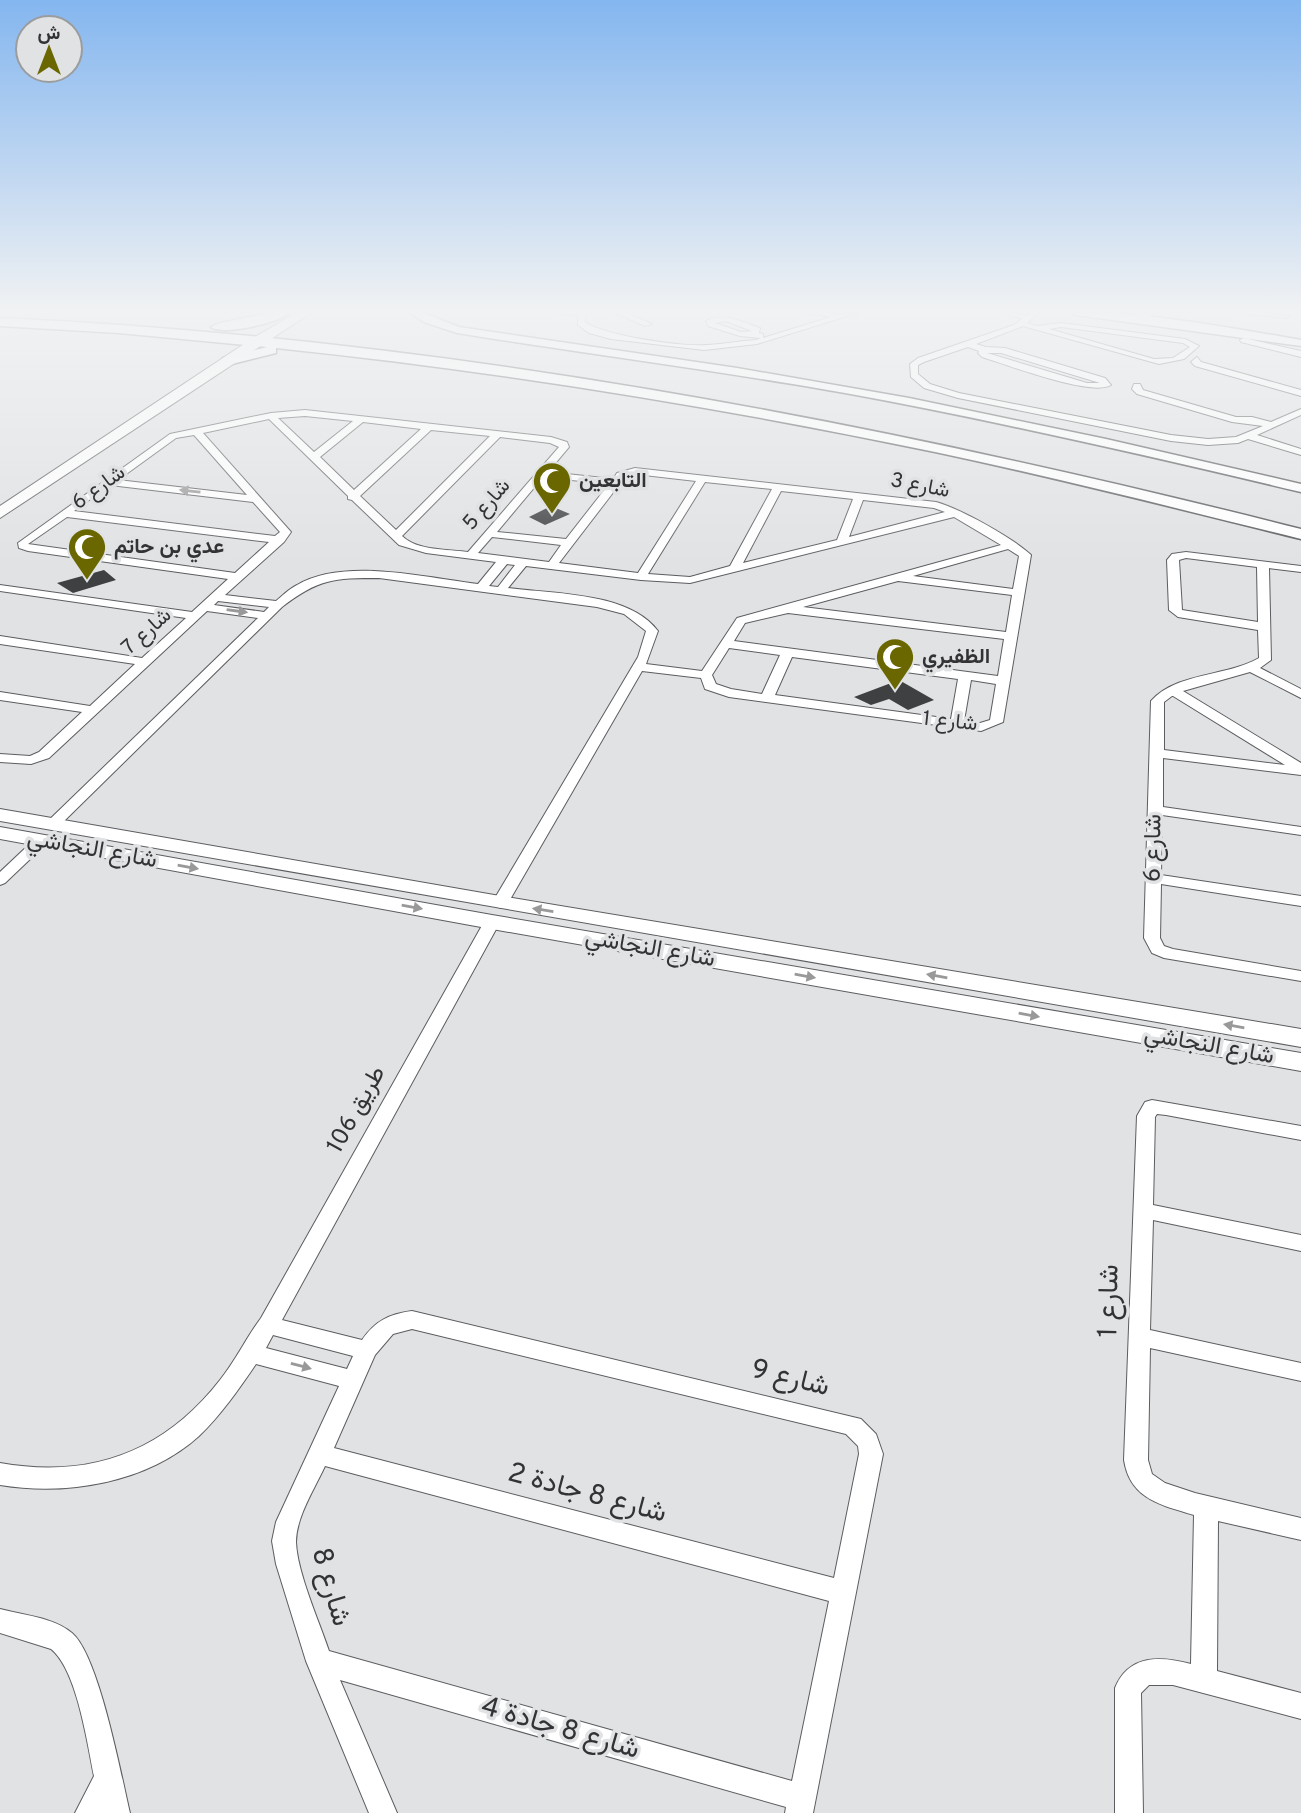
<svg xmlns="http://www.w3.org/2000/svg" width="1301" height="1813" viewBox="0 0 1301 1813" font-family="Overpass,Vazirmatn,sans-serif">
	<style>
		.building { fill: #3f4042 }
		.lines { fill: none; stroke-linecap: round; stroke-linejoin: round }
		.minor-casing { stroke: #5c5d60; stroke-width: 2 }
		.tertiary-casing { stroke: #5c5d60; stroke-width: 3 }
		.secondary-casing { stroke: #5c5d60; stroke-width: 2 }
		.primary-casing { stroke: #5c5d60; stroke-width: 3 }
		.minor { fill: #fff; fill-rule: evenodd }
		.tertiary { fill: #fff; fill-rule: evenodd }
		.secondary { fill: #fff; fill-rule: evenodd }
		.primary { fill: #fff; fill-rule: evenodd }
		.oneway { fill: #99999a }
		.labels { text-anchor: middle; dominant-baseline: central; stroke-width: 7; stroke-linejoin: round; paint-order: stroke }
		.far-poi-label { font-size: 21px; font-weight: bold; fill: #333335; stroke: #e0e2e4; text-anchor: start }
		.far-street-label { font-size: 21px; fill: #333335; stroke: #e0e2e4 }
		.street-label { font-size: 24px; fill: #333335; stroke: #e0e2e4 }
		.near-street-label { font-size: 28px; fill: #333335; stroke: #e0e2e4 }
	</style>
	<rect width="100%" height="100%" fill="#e0e2e4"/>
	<!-- building -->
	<g class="building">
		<polygon points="551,506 570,514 545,525 529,517"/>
		<polygon points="104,570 116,580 73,593 57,583"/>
		<polygon points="899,680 934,700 908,710 889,699 871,705 854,697"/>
	</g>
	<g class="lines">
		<!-- minor casing -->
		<g class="minor-casing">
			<g id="minor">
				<path d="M 550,312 L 586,312 L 585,322 C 605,336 682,347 707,345 C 724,344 740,341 756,340 L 761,338 L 740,336 L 708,326 L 706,321 C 724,312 742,322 760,328 L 759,333 L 763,334 L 763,338 L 831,317 L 802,312 L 826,312 L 837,315 L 860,312 L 757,344 L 704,350 L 611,339 L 589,333 L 578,325 L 578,315 ZM 726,321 L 752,331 L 741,332 L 715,323 Z"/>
				<polygon points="613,312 624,312 652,324 645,326"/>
				<path d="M 1001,312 L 1027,315 L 1031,312 L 1040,312 L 1027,323 L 1037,326 L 1061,323 L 1185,339 L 1199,346 L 1184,359 L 1159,364 L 1023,326 L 976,344 L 986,347 L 1005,348 L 1105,378 L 1111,385 C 1091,397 1008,365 982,357 L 978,353 L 979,351 L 968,347 L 924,362 L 918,365 L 918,374 L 930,384 L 959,393 L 1171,435 L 1208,439 L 1236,437 L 1263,426 L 1232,422 L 1137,394 L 1132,389 L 1134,384 L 1140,384 L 1143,390 L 1236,417 L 1252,417 L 1271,422 L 1301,409 L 1301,415 L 1257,435 L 1301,449 L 1301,455 L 1248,439 L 1238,443 L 1208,445 L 1171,441 L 958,398 L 924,388 L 911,377 L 910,364 L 918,358 L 1014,325 L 1022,319 ZM 1061,327 L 1183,343 L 1190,347 L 1173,358 L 1154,359 L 1049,329 ZM 987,353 L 1001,353 L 1100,383 L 1087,383 Z"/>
				<polygon points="1126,312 1140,312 1152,316 1148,318"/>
				<polygon points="1231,312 1263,312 1290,316 1286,318"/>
				<polygon points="1244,338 1301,351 1301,357 1241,342 1240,340"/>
				<polygon points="1197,357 1201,362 1301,390 1301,396 1195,366 1191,362"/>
				<path d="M 305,410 L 551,437 L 567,442 L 569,447 L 548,472 L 613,479 L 617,473 L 635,468 L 936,502 C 961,509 1013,538 1031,555 L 1003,722 L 981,731 L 729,697 L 705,689 L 701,678 L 642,671 L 508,903 L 500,908 L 492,903 L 638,657 L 646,631 L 624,614 L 597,607 L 379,578 C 334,578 318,579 282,607 L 58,827 L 48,827 L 46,824 L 48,821 L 258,618 L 207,611 L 49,758 L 31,764 L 0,762 L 0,754 L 30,756 L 39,752 L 82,712 L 0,700 L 0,692 L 90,706 L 135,664 L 0,644 L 0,636 L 142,658 L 186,618 L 0,591 L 0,585 L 192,612 L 228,579 L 28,551 L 19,548 L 18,543 L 170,434 L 271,413 ZM 305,416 L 353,421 L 314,452 L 278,418 ZM 269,419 L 348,496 L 348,499 L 352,500 L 399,545 L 426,553 L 496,562 L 478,584 C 426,578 345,557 297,585 C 289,589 282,596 276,601 L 225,595 L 284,542 L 291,532 L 203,433 ZM 363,422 L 421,429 L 354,490 L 320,457 ZM 431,430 L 490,436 L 396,530 L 360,496 ZM 194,435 L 247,495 L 118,480 L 176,438 ZM 500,437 L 550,443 L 559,447 L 468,552 C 448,549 417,551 402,536 ZM 635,474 L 696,481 L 638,573 L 559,563 L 625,477 ZM 543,477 L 609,484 L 566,539 L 497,532 ZM 705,482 L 772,489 L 730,566 L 690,577 L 648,574 ZM 110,485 L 253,502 L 280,532 L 275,536 L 74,511 ZM 781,491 L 853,499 L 837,540 L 743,563 ZM 863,500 L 934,508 L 945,512 L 849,537 ZM 67,517 L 269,542 L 235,573 L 28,544 ZM 954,517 L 1001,545 L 737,618 L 702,671 L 646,664 L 658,631 C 629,592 554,594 508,588 L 526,566 L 641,580 L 690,583 ZM 492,537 L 561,545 L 549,562 L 478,553 ZM 1008,549 L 1019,556 L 1013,589 L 913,576 ZM 507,564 L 515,565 L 498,587 L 489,586 ZM 898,581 L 1012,595 L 1006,632 L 803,607 ZM 218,601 L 269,607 L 264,612 L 214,605 ZM 788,613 L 1004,639 L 998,676 L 734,641 L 745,623 ZM 729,648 L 780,655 L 762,694 L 731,689 L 716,684 L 712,675 ZM 792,657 L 958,679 L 951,719 L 775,695 ZM 971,680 L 996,684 L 990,720 L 980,723 L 964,721 Z"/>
				<path d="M 1186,552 L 1301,566 L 1301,572 L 1269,568 L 1271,660 L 1260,668 L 1301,689 L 1301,698 L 1250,672 L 1183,691 L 1301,763 L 1301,775 L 1163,758 L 1163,807 L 1301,827 L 1301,835 L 1162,815 L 1161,875 L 1301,896 L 1301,906 L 1161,884 L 1160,938 L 1164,946 L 1173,949 L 1301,971 L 1301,981 L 1164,958 L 1152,953 L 1144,938 L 1151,701 C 1177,672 1226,677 1259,658 L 1258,630 L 1178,617 L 1169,610 L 1167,560 L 1172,554 ZM 1186,558 L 1257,567 L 1258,622 L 1182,610 L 1179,560 ZM 1172,696 L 1173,696 L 1285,765 L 1164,750 L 1164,702 Z"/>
				<polygon points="41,837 48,841 46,844 5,883 0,885 0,872 36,838"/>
				<path d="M 492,917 L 500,922 L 282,1320 L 362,1340 C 375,1321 389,1314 412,1311 L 861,1419 L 876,1434 L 883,1454 L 813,1813 L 785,1813 L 786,1807 L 340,1680 L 397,1813 L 369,1813 L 306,1661 L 276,1564 L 272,1541 L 276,1522 L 339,1386 L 256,1364 C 239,1389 221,1415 199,1436 C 147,1483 67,1496 0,1485 L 0,1463 C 90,1479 164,1452 220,1380 C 236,1360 246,1338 261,1318 L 484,922 ZM 412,1329 L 846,1434 L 858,1446 L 859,1454 L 834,1578 L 334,1448 L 375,1355 L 393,1334 ZM 273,1335 L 353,1356 L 347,1369 L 266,1348 ZM 325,1466 L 829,1601 L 792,1781 L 329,1651 C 319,1621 297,1572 296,1542 C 296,1517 315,1488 325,1466 Z"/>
				<path d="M 1152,1100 L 1301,1126 L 1301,1140 L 1166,1115 L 1157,1114 L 1155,1117 L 1153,1205 L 1301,1235 L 1301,1251 L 1153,1220 L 1150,1330 L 1301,1363 L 1301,1381 L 1150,1348 L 1148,1460 L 1152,1474 L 1165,1483 L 1195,1493 L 1301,1518 L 1301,1540 L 1218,1521 L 1217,1671 L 1301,1693 L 1301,1719 L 1173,1685 L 1149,1685 L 1141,1693 L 1143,1813 L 1115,1813 L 1115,1688 C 1129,1654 1161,1656 1191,1664 L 1194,1515 C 1161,1505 1130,1499 1124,1460 L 1137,1116 L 1145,1102 Z"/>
				<path d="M 0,1609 C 22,1615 53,1617 72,1633 C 99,1656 121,1775 130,1813 L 75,1813 L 94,1776 C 87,1742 77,1670 51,1649 L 0,1633 Z"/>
			</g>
		</g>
		<!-- tertiary casing -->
		<g class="tertiary-casing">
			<g id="tertiary">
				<path d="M 409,312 L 421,312 L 459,327 L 737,368 L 909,398 L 1106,439 L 1301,484 L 1301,492 C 1150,456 998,421 845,393 C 716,370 586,354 457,333 L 424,322 Z"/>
				<path d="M 1071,312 C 1147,312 1226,327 1301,340 L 1301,346 L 1076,315 Z"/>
			</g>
		</g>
		<!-- secondary casing -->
		<g class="secondary-casing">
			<g id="secondary">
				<polygon points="298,312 312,312 0,518 0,506 253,338"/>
				<polygon points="0,809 500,896 1301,1029 1301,1047 0,821"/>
				<polygon points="0,827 492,915 1301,1053 1301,1071 492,929 0,839"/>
			</g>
		</g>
		<!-- primary casing -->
		<g class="primary-casing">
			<g id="primary">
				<path d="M 274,312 L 288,314 C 276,323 223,336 211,327 C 220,321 260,316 274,312 Z"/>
				<path d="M 0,318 C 440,338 875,421 1301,529 L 1301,539 C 1179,509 1058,478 935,452 C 718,407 498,371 276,348 L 276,353 L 228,365 L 221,361 L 223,358 L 267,347 L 119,333 L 0,326 Z"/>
			</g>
		</g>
		<!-- minor -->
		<use href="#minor" class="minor"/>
		<!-- tertiary -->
		<use href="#tertiary" class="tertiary"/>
		<!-- secondary -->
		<use href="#secondary" class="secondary"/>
		<!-- primary -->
		<use href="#primary" class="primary"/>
	</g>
	<!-- one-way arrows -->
	<defs><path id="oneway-solid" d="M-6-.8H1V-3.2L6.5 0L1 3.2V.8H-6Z" transform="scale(1.75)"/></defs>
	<g class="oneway">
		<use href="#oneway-solid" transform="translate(190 491) rotate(-174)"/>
		<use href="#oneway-solid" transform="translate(237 611) rotate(8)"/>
		<use href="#oneway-solid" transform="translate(188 867) rotate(10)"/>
		<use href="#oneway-solid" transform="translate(412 907) rotate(10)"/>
		<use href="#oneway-solid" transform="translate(543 910) rotate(-171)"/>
		<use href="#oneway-solid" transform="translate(805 976) rotate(10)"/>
		<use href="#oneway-solid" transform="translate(937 976) rotate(-170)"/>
		<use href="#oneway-solid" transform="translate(1029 1015) rotate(10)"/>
		<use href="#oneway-solid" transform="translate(1234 1026) rotate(-170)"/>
		<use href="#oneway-solid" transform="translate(301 1366) rotate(15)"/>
	</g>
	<!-- sky -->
	<linearGradient id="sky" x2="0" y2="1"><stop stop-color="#84b6ef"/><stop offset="0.55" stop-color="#f1f2f3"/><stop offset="1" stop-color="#f1f2f3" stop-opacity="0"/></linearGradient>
	<rect width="1301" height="566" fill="url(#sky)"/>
	<!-- icons -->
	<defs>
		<g id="mosque-pin" transform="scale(2.0125)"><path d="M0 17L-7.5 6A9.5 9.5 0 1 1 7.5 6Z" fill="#6a6701" stroke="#e0e2e4"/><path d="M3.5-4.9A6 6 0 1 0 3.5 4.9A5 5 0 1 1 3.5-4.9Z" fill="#fff"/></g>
	</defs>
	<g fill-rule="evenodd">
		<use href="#mosque-pin" x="552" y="481"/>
		<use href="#mosque-pin" x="87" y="547"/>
		<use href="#mosque-pin" x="895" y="657"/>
	</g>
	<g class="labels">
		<!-- far-poi labels -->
		<g class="far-poi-label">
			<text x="579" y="481">التابعين</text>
			<text x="114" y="547">عدي بن حاتم</text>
			<text x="922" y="657">الظفيري</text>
		</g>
		<!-- far-street labels -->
		<g class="far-street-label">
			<text transform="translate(920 486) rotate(11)">شارع 3</text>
			<text transform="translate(99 488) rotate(-36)">شارع 6</text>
			<text transform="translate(487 505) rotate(-49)">شارع 5</text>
			<text transform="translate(147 632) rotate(-42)">شارع 7</text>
			<text transform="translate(950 722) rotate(6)">شارع 1</text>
		</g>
		<!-- street labels -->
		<g class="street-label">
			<text transform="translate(1154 848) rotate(-89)">شارع 6</text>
			<text transform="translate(92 850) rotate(10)">شارع النجاشي</text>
			<text transform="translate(650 949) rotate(10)">شارع النجاشي</text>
			<text transform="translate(1209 1046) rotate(10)">شارع النجاشي</text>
			<text transform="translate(357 1110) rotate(-61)">طريق 106</text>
		</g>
		<!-- near-street labels -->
		<g class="near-street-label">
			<text transform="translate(1110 1301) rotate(-89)">شارع 1</text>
			<text transform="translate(790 1379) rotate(14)">شارع 9</text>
			<text transform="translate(587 1494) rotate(15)">شارع 8 جادة 2</text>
			<text transform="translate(330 1587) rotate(74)">شارع 8</text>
			<text transform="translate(560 1729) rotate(16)">شارع 8 جادة 4</text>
		</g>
	</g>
	<!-- north arrow -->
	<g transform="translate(49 49)"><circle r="33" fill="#e0e2e4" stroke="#9b9c9e" stroke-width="2"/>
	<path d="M0-5L12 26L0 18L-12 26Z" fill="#6a6701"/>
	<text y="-10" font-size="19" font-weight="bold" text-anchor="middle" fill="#333335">ش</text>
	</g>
</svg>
